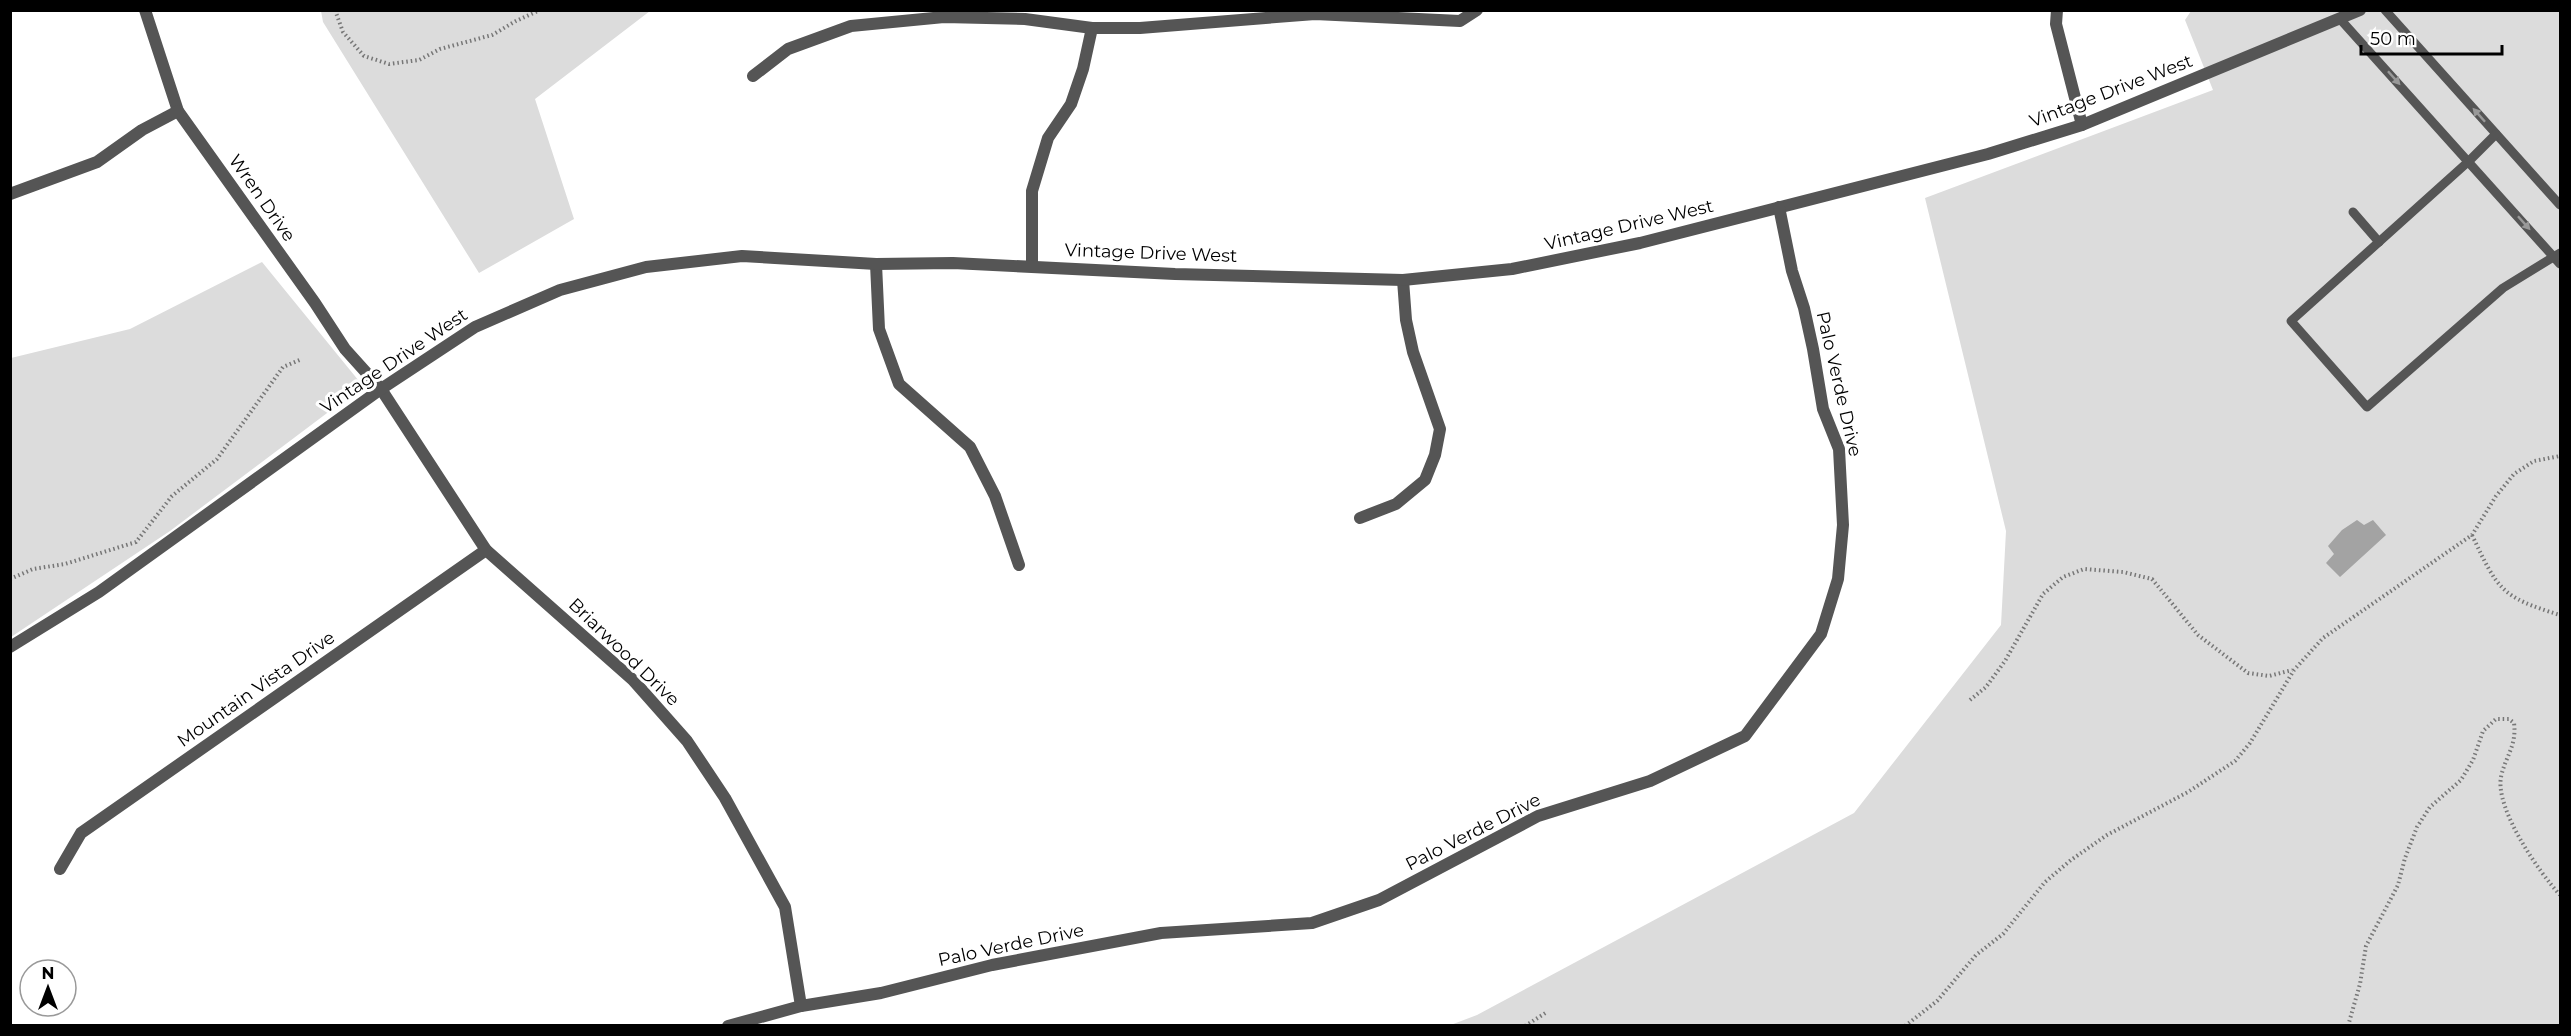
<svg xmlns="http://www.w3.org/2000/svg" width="2571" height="1036" viewBox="0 0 2571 1036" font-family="Montserrat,sans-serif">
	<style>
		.green { fill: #dcdcdc }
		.water { fill: #a3a3a3 }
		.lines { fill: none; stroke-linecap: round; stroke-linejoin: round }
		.path { stroke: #777; stroke-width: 4; stroke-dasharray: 1.5 3; stroke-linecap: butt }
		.service { stroke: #555; stroke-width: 9 }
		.minor { stroke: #555; stroke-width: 12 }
		.oneway { fill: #999 }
		.labels { text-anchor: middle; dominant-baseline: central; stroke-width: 6; stroke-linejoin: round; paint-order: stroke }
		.street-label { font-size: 18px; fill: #000; stroke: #fff }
	</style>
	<rect width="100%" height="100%" fill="#fff"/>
	<!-- green -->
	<g class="green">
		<polygon points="321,11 321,10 650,11 535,99 574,219 479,273 323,22"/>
		<polygon points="2191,11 2560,11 2560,1025 1448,1026 1477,1015 1854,813 2001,625 2006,531 1925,198 2213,90 2185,20"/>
		<polygon points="262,262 363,386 170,531 11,637 11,358 130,329"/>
	</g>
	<!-- water -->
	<polygon class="water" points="2357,520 2364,525 2373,520 2386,535 2340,577 2326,563 2334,554 2328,546 2342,530"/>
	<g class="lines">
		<!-- path -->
		<g class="path">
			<polyline points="335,10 343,32 364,56 389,64 419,60 440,49 492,35 516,21 540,10"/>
			<path d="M 2472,535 C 2498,590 2501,597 2560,615"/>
			<polyline points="10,579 33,569 65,564 136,542 172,496 217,459 283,367 302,359"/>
			<polyline points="1970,700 1986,687 2005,661 2043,594 2063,577 2084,569 2123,572 2152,579 2198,635 2248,673 2269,676 2292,670"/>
			<polyline points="1525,1026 1547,1012"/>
			<polyline points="1905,1026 1937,1001 1976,955 2003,934 2045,882 2071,860 2107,835 2188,792 2235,761 2250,743 2294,670 2323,638 2472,535 2496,496 2514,474 2534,461 2560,456"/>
			<path d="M 2348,1026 L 2360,984 L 2366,946 L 2398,885 L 2405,858 L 2417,827 L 2430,807 L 2461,780 L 2473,760 L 2483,731 L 2496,719 L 2509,719 L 2514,723 C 2517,746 2505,757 2501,777 C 2495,809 2539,872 2560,895"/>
		</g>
		<!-- service -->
		<g class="service">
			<polyline points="2385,10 2560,205"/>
			<polyline points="2340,19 2560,264"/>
			<polyline points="2496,134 2469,161 2291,321 2367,407 2503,288 2560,253"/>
			<polyline points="2353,212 2379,242"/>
		</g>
		<!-- minor -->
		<g class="minor">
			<polyline points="145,10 178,111 315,303 345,349 381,389 486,550 633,680 687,741 725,798 785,907 801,1006"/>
			<polyline points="2057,10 2056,24 2082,125"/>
			<polyline points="753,76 788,49 851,26 944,17 1025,19 1092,28 1140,28 1315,14 1460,21 1477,10"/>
			<polyline points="10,194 97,162 142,130 178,111"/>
			<polyline points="876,264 879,329 899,384 970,447 995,496 1019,565"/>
			<polyline points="1032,266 1032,191 1048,138 1071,104 1083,69 1092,28"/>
			<polyline points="1360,518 1396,504 1425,480 1435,455 1440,429 1413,352 1406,320 1403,280"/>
			<polyline points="10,647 99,592 381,389 475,327 560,290 646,267 742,256 876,264 953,263 1175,274 1403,280 1512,269 1640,243 1988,154 2082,125 2360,10"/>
			<polyline points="60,869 81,833 486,550"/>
			<polyline points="728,1026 801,1006 881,993 992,965 1161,933 1312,923 1379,900 1538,816 1650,781 1745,736 1821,634 1838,579 1843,525 1839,449 1823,409 1813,349 1804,308 1792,271 1779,207"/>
		</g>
	</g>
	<!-- one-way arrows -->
	<defs><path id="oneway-solid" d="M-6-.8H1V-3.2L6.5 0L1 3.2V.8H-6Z" transform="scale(1.5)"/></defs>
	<g class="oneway">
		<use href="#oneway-solid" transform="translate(2394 78) rotate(48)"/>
		<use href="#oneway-solid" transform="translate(2479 115) rotate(-132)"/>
		<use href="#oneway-solid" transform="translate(2524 223) rotate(48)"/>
	</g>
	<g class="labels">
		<!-- street labels -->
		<g class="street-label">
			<text transform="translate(2111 91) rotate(-21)">Vintage Drive West</text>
			<text transform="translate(262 198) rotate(55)">Wren Drive</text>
			<text transform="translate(1629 225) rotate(-13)">Vintage Drive West</text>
			<text transform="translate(1151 253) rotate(2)">Vintage Drive West</text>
			<text transform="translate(394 361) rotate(-34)">Vintage Drive West</text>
			<text transform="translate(1839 384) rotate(77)">Palo Verde Drive</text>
			<text transform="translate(624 652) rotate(44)">Briarwood Drive</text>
			<text transform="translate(256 689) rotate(-35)">Mountain Vista Drive</text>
			<text transform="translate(1473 832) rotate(-27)">Palo Verde Drive</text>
			<text transform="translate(1011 945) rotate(-12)">Palo Verde Drive</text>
		</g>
	</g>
	<!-- border -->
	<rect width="2571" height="1036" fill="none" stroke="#000000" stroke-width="24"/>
	<!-- north arrow -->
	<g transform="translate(48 988)"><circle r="28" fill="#ffffff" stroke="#999999" stroke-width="1.5"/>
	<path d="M0-4.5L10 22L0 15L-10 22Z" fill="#000000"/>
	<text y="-9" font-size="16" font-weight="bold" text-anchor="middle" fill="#000000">N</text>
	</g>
	<!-- scale -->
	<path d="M2361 45v9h141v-9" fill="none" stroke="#000000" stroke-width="3"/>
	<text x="2370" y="45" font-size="18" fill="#000000" stroke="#ffffff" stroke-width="4.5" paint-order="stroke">50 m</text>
</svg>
